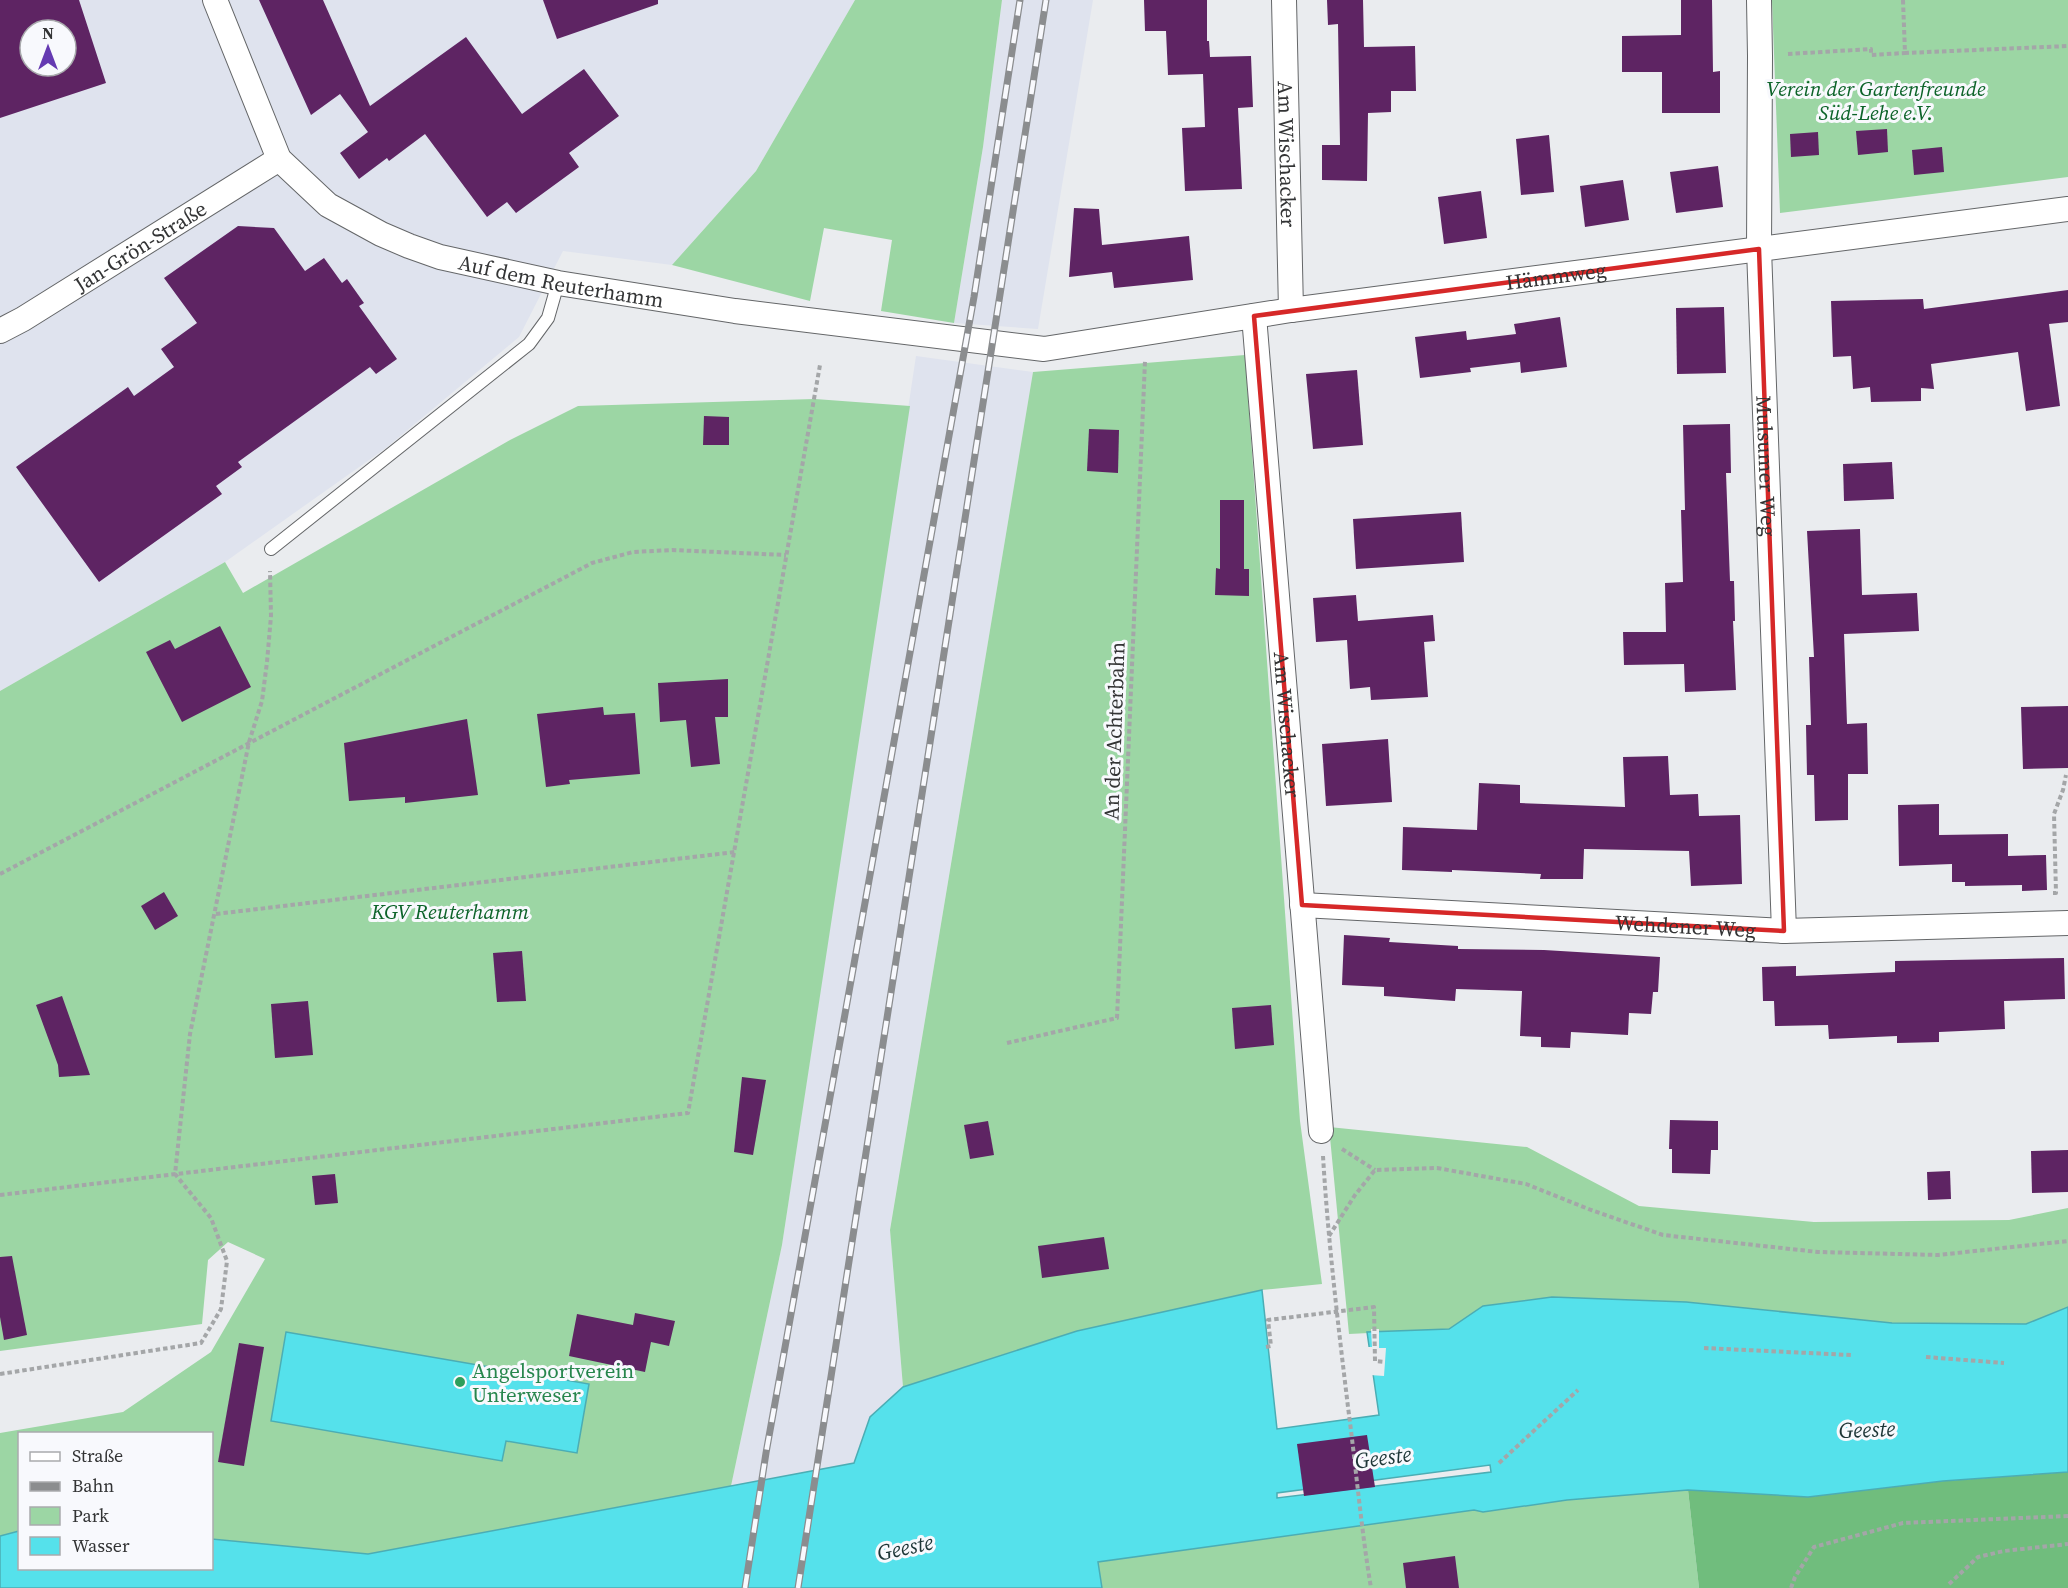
<svg xmlns="http://www.w3.org/2000/svg" width="2068" height="1588" viewBox="0 0 2068 1588" font-family="'Source Serif 4',serif">
	<style>
		.built { fill: #dfe3ee; fill-rule: evenodd }
		.green { fill: #9cd6a4 }
		.forest { fill: #70bd7d }
		.water { fill: #55e1eb; stroke: #4badb4; stroke-width: 1.5; fill-rule: evenodd }
		.pier { fill: #eaecef }
		.building { fill: #5e2463; fill-rule: evenodd }
		.lines { fill: none; stroke-linecap: round; stroke-linejoin: round }
		.service-casing { stroke: #646668; stroke-width: 14 }
		.minor-casing { stroke: #646668; stroke-width: 26 }
		.path { stroke: #a4a6a8; stroke-width: 4; stroke-dasharray: 4.5 3; stroke-linecap: butt }
		.service { stroke: #fff; stroke-width: 12 }
		.minor { stroke: #fff; stroke-width: 24 }
		.rail-casing { stroke: #8b8d8f; stroke-width: 7 }
		.rail { stroke: #f8f9fd; stroke-width: 4.5; stroke-dasharray: 14; stroke-linecap: butt }
		.marked { fill: none; stroke: #d62828; stroke-width: 4.5; stroke-linejoin: round }
		.leisure-dot { fill: #2e9e5b; stroke: #f8f9fd; stroke-width: 2 }
		.labels { text-anchor: middle; dominant-baseline: central; stroke-width: 6; stroke-linejoin: round; paint-order: stroke }
		.park-label { font-size: 21px; font-style: italic; fill: #0c6329; stroke: #f8f9fd }
		.street-label { font-size: 21px; fill: #333435; stroke: #f8f9fd }
		.leisure-label { font-size: 21px; fill: #27864d; stroke: #f8f9fd; text-anchor: start }
		.water-label { font-size: 22px; font-style: italic; fill: #1d3536; stroke: #f8f9fd }
	</style>
	<rect width="100%" height="100%" fill="#eaecef"/>
	<!-- built -->
	<g class="built">
		<path d="M 0,0 L 855,0 L 756,171 L 672,265 L 563,251 L 519,337 L 386,448 L 225,562 L 0,691 ZM 30,30 L 66,30 L 66,66 L 30,66 Z"/>
		<polygon points="1002,0 1093,0 1038,329 954,323 983,147"/>
		<polygon points="916,356 1033,372 890,1229 903,1387 870,1417 854,1463 731,1486 782,1245"/>
	</g>
	<!-- green -->
	<g class="green">
		<polygon points="855,0 1002,0 983,147 954,323 881,311 892,240 824,228 810,301 672,265 756,171"/>
		<polygon points="1772,0 2068,0 2068,177 1780,213"/>
		<polygon points="1245,355 1300,1121 1322,1284 1262,1290 1077,1331 903,1387 890,1230 1033,372"/>
		<polygon points="815,399 910,406 782,1245 731,1486 368,1554 212,1539 212,1434 20,1434 19,1531 0,1536 0,1433 123,1412 211,1352 265,1259 228,1242 208,1260 202,1324 0,1351 0,691 225,562 243,593 510,440 578,406"/>
		<polygon points="1329,1127 1527,1147 1639,1206 1814,1222 2009,1220 2068,1208 2068,1307 2026,1324 1892,1323 1686,1302 1552,1297 1483,1306 1449,1329 1349,1334"/>
		<polygon points="1688,1490 1699,1588 1102,1588 1098,1562 1474,1510 1483,1512 1567,1500"/>
	</g>
	<!-- forest -->
	<polygon class="forest" points="2068,1472 2068,1588 1699,1588 1688,1490 1808,1497 1943,1481"/>
	<!-- water -->
	<g class="water">
		<path d="M 1262,1290 L 1277,1429 L 1379,1415 L 1367,1332 L 1449,1329 L 1483,1306 L 1552,1297 L 1686,1302 L 1892,1323 L 2026,1324 L 2068,1307 L 2068,1472 L 1943,1481 L 1808,1497 L 1688,1490 L 1567,1500 L 1483,1512 L 1474,1510 L 1098,1562 L 1102,1588 L 0,1588 L 0,1536 L 19,1531 L 20,1568 L 212,1568 L 212,1539 L 368,1554 L 854,1463 L 870,1417 L 903,1387 L 1077,1331 ZM 1490,1465 L 1491,1472 L 1277,1498 L 1277,1493 Z"/>
		<polygon points="286,1332 589,1384 577,1453 506,1441 502,1461 271,1421"/>
	</g>
	<!-- pier -->
	<polygon class="pier" points="1371,1329 1379,1329 1379,1348 1386,1348 1384,1376 1370,1375 1367,1352 1367,1347 1372,1347"/>
	<!-- building -->
	<g class="building">
		<path d="M 0,0 L 79,0 L 106,83 L 0,118 ZM 30,30 L 66,30 L 66,66 L 30,66 Z"/>
		<polygon points="259,0 323,0 370,106 466,37 522,114 584,69 619,116 569,153 579,167 516,213 507,202 487,217 425,134 389,161 387,158 359,179 340,153 368,132 340,94 311,115"/>
		<polygon points="543,0 658,0 658,4 557,39"/>
		<polygon points="1144,0 1207,0 1207,41 1209,41 1210,57 1251,56 1253,107 1238,108 1242,189 1185,191 1182,128 1205,127 1203,74 1168,75 1166,31 1145,31"/>
		<polygon points="1327,0 1363,0 1364,47 1415,46 1416,91 1391,91 1391,112 1368,113 1367,181 1322,180 1322,145 1340,145 1338,24 1328,25"/>
		<polygon points="1681,0 1712,0 1713,72 1720,71 1720,113 1662,113 1662,72 1622,72 1622,36 1681,35"/>
		<polygon points="1887,129 1888,152 1858,155 1856,131"/>
		<polygon points="1818,132 1819,155 1791,157 1790,134"/>
		<polygon points="1549,135 1554,192 1521,195 1516,139"/>
		<polygon points="1942,147 1944,172 1914,175 1912,150"/>
		<polygon points="1718,166 1723,207 1676,213 1670,172"/>
		<polygon points="1623,180 1629,220 1585,227 1580,186"/>
		<polygon points="1481,191 1487,238 1444,244 1438,197"/>
		<polygon points="1074,208 1099,209 1102,245 1189,236 1193,280 1114,288 1112,272 1069,277"/>
		<polygon points="238,226 274,228 305,271 324,258 342,283 347,279 364,303 359,306 397,359 376,374 370,367 238,462 242,467 216,486 222,494 99,582 16,467 128,387 134,396 174,367 161,349 197,323 164,278"/>
		<polygon points="2068,290 2068,322 2049,324 2060,406 2026,411 2018,352 1931,364 1934,389 1921,388 1921,401 1871,402 1870,387 1853,389 1851,356 1833,357 1831,301 1923,299 1924,309"/>
		<polygon points="1724,307 1726,373 1677,374 1676,308"/>
		<polygon points="1560,317 1567,367 1521,373 1520,362 1470,368 1471,372 1420,378 1415,337 1466,331 1467,340 1516,334 1514,324"/>
		<polygon points="1357,370 1363,445 1313,449 1306,374"/>
		<polygon points="704,416 729,417 729,445 703,445"/>
		<polygon points="1730,424 1731,473 1726,473 1730,581 1734,581 1735,621 1733,621 1736,690 1685,692 1684,664 1624,665 1623,632 1666,632 1665,583 1683,582 1681,510 1685,510 1683,425"/>
		<polygon points="1089,429 1119,430 1118,473 1087,471"/>
		<polygon points="1892,462 1894,499 1844,501 1843,464"/>
		<polygon points="1220,500 1244,500 1244,569 1249,569 1249,596 1215,595 1216,568 1220,569"/>
		<polygon points="1461,512 1464,562 1356,569 1353,519"/>
		<polygon points="1860,529 1862,595 1917,593 1919,631 1844,634 1847,724 1867,723 1868,774 1848,774 1848,820 1815,821 1814,775 1807,775 1806,725 1811,725 1809,657 1814,657 1807,531"/>
		<polygon points="1356,595 1358,621 1433,615 1435,641 1424,642 1428,697 1371,700 1370,687 1350,689 1347,640 1316,642 1313,598"/>
		<polygon points="220,626 251,687 182,722 146,652 170,640 175,649"/>
		<polygon points="728,679 728,717 715,717 720,764 691,767 686,720 660,722 658,683"/>
		<polygon points="2068,706 2068,768 2023,769 2021,707"/>
		<polygon points="603,707 604,715 635,713 640,774 569,780 570,784 546,787 537,714"/>
		<polygon points="467,719 478,795 405,803 405,797 349,801 344,743"/>
		<polygon points="1388,739 1392,802 1326,806 1322,744"/>
		<polygon points="1668,756 1670,795 1698,794 1699,816 1740,815 1742,884 1691,886 1689,851 1584,849 1583,879 1540,879 1541,874 1452,870 1452,872 1402,870 1403,827 1477,830 1479,783 1520,785 1520,803 1625,807 1623,757"/>
		<polygon points="1939,804 1939,835 2008,834 2008,856 2046,855 2047,890 2022,891 2022,885 1965,886 1965,882 1952,882 1952,864 1899,866 1898,805"/>
		<polygon points="164,892 178,916 155,930 141,906"/>
		<polygon points="1344,935 1390,938 1389,942 1458,946 1458,949 1544,950 1660,957 1658,992 1653,992 1651,1014 1629,1013 1628,1035 1571,1032 1570,1048 1541,1047 1541,1037 1520,1036 1522,991 1456,989 1455,1001 1384,996 1384,987 1342,985"/>
		<polygon points="522,951 526,1001 497,1002 493,953"/>
		<polygon points="2064,958 2065,999 2004,1001 2005,1029 1939,1032 1939,1042 1897,1043 1897,1036 1829,1039 1828,1025 1775,1026 1774,1001 1763,1001 1762,967 1796,966 1796,976 1895,972 1895,961"/>
		<polygon points="62,996 90,1075 59,1077 58,1065 36,1005"/>
		<polygon points="308,1001 313,1055 275,1058 271,1004"/>
		<polygon points="1271,1005 1274,1045 1235,1049 1232,1008"/>
		<polygon points="742,1077 766,1080 753,1155 734,1152"/>
		<polygon points="1670,1120 1718,1121 1718,1150 1711,1150 1710,1174 1672,1173 1672,1149 1669,1149"/>
		<polygon points="988,1121 994,1155 970,1159 964,1125"/>
		<polygon points="2068,1150 2068,1192 2032,1193 2031,1151"/>
		<polygon points="1950,1171 1951,1199 1928,1200 1927,1172"/>
		<polygon points="335,1174 338,1203 315,1205 312,1176"/>
		<polygon points="1104,1237 1109,1269 1042,1278 1038,1246"/>
		<polygon points="12,1256 27,1335 4,1340 0,1317 0,1257"/>
		<polygon points="635,1313 675,1321 669,1346 651,1342 645,1372 569,1356 577,1314 633,1325"/>
		<polygon points="239,1343 264,1347 244,1466 218,1462"/>
		<polygon points="1367,1435 1375,1487 1304,1496 1297,1444"/>
		<polygon points="1455,1556 1459,1588 1406,1588 1403,1563"/>
	</g>
	<g class="lines">
		<!-- service casing -->
		<g class="service-casing">
			<polyline id="service" points="271,549 529,344 548,318 558,283"/>
		</g>
		<!-- minor casing -->
		<g class="minor-casing">
			<g id="minor">
				<path id="s1" d="M 215,0 L 279,159 L 328,205 L 381,234 L 409,246 L 440,257 L 558,283 L 735,311 L 1044,349 L 1291,310 L 2068,209"/>
				<path id="s2" d="M 1284,0 L 1291,310"/>
				<path id="s3" d="M 1759,0 L 1760,56 L 1759,249 L 1784,931"/>
				<path id="s4" d="M 1254,316 L 1321,1131"/>
				<path id="s5" d="M 0,331 L 23,319 L 279,159"/>
				<path id="s6" d="M 1302,905 L 1784,931 L 2068,923"/>
			</g>
		</g>
		<!-- path -->
		<g class="path">
			<polyline points="1903,0 1905,53 2068,46"/>
			<polyline points="1788,54 1871,49 1871,55 1905,53"/>
			<polyline points="0,874 592,563 633,552 672,550 786,555"/>
			<polyline points="2053,893 2056,893 2054,814 2063,790 2066,775"/>
			<polyline points="216,914 735,852"/>
			<polyline points="1007,1043 1117,1018 1145,361"/>
			<polyline points="1342,1149 1375,1170"/>
			<path d="M 1323,1156 C 1328,1240 1338,1324 1348,1407 C 1356,1467 1361,1528 1371,1588"/>
			<polyline points="0,1195 688,1113 820,365"/>
			<polyline points="1329,1236 1355,1195 1375,1170 1437,1168 1526,1184 1591,1210 1663,1235 1818,1252 1938,1255 2068,1241"/>
			<polyline points="1266,1347 1271,1346 1268,1320 1374,1307 1375,1361 1385,1362"/>
			<polyline points="1704,1348 1851,1355"/>
			<polyline points="1926,1357 2004,1363"/>
			<polyline points="0,1374 201,1343 221,1309 227,1261 211,1218 175,1174 190,1034 249,742 262,701 267,662 271,616 270,571"/>
			<polyline points="1499,1463 1578,1390"/>
			<polyline points="1949,1584 1978,1557 2004,1551 2068,1544"/>
			<polyline points="1791,1588 1795,1577 1814,1547 1903,1523 2068,1516"/>
		</g>
		<!-- service -->
		<use href="#service" class="service"/>
		<!-- minor -->
		<use href="#minor" class="minor"/>
		<!-- rail casing -->
		<g class="rail-casing">
			<g id="rail">
				<polyline points="745,1588 766,1453 974,297 1020,0"/>
				<polyline points="798,1588 1046,0"/>
			</g>
		</g>
		<!-- rail -->
		<use href="#rail" class="rail"/>
	</g>
	<!-- marked area -->
	<path class="marked" d="M 1759,249 L 1784,931 L 1302,905 L 1254,316 Z"/>
	<!-- markers -->
	<circle class="leisure-dot" cx="460" cy="1382" r="6"/>
	<g class="labels">
		<!-- park labels -->
		<g class="park-label">
			<text x="1876" y="88">Verein der Gartenfreunde<tspan x="1876" dy="24">Süd-Lehe e.V.</tspan></text>
			<text x="450" y="911">KGV Reuterhamm</text>
		</g>
		<!-- street labels -->
		<g class="street-label">
			<text stroke="none"><textPath href="#s2" startOffset="154">Am Wischacker</textPath></text>
			<text stroke="none"><textPath href="#s5" startOffset="164">Jan-Grön-Straße</textPath></text>
			<text stroke="none"><textPath href="#s1" startOffset="1491">Hämmweg</textPath></text>
			<text stroke="none"><textPath href="#s1" startOffset="486">Auf dem Reuterhamm</textPath></text>
			<text stroke="none"><textPath href="#s3" startOffset="466">Mulsumer Weg</textPath></text>
			<text stroke="none"><textPath href="#s4" startOffset="410">Am Wischacker</textPath></text>
			<text transform="translate(1114 731) rotate(-88)">An der Achterbahn</text>
			<text stroke="none"><textPath href="#s6" startOffset="384">Wehdener Weg</textPath></text>
		</g>
		<!-- leisure labels -->
		<g class="leisure-label">
			<text x="472" y="1370">Angelsportverein<tspan x="472" dy="24">Unterweser</tspan></text>
		</g>
		<!-- water labels -->
		<g class="water-label">
			<text transform="translate(1867 1429) rotate(-2)">Geeste</text>
			<text transform="translate(1383 1457) rotate(-8)">Geeste</text>
			<text transform="translate(905 1547) rotate(-12)">Geeste</text>
		</g>
	</g>
	<!-- legend -->
	<rect x="18" y="1432" width="195" height="138" fill="#f8f9fd" stroke="#a9aaad" stroke-width="1.5"/>
	<rect x="30" y="1452" width="30" height="9" fill="#ffffff" stroke="#a9aaad" stroke-width="1.5"/>
	<text x="72" y="1462" font-size="18" fill="#333435">Straße</text>
	<rect x="30" y="1482" width="30" height="9" fill="#8b8d8f" stroke="#a9aaad" stroke-width="1.5"/>
	<text x="72" y="1492" font-size="18" fill="#333435">Bahn</text>
	<rect x="30" y="1507" width="30" height="18" fill="#9cd6a4" stroke="#a9aaad" stroke-width="1.5"/>
	<text x="72" y="1522" font-size="18" fill="#333435">Park</text>
	<rect x="30" y="1537" width="30" height="18" fill="#55e1eb" stroke="#a9aaad" stroke-width="1.5"/>
	<text x="72" y="1552" font-size="18" fill="#333435">Wasser</text>
	<!-- north arrow -->
	<g transform="translate(48 48)"><circle r="28" fill="#f8f9fd" stroke="#a9aaad" stroke-width="1.5"/>
	<path d="M0-4.5L10 22L0 15L-10 22Z" fill="#653ab2"/>
	<text y="-9" font-size="16" font-weight="bold" text-anchor="middle" fill="#333435">N</text>
	</g>
</svg>
